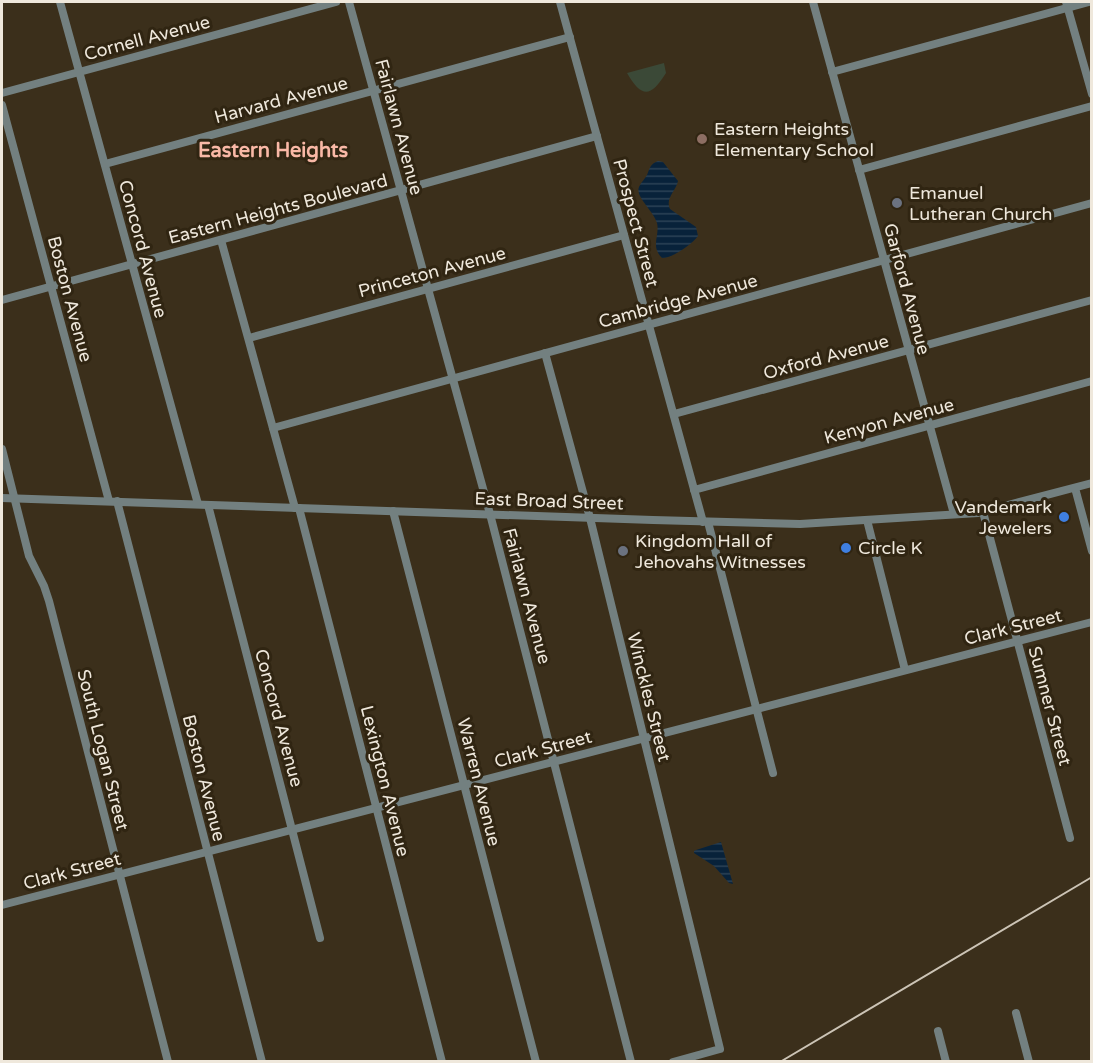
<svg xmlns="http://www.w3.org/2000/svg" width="1093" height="1063" viewBox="0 0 1093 1063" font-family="'Varela Round',sans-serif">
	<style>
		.park { fill: #3b4937 }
		.water { fill: url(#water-rules) }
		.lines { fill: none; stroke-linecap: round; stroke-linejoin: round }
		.minor { stroke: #738080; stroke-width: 8 }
		.rail { stroke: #ccc4b6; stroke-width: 2 }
		.education-dot { fill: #8d6e63; stroke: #302512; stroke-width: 2 }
		.worship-dot { fill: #6b7280; stroke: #302512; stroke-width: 2 }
		.shop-dot { fill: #3f7fe0; stroke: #302512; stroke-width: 2 }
		.labels { text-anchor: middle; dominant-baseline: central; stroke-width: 6; stroke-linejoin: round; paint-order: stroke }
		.street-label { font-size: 18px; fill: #efe8dc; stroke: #302512 }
		.poi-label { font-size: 18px; fill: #efe8dc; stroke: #302512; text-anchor: start }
		.neighbourhood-label { font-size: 20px; font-weight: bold; fill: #f9b8a6; stroke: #302512 }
	</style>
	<defs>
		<pattern id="water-rules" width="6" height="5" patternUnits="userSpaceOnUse" patternTransform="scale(1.5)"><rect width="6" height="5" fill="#08223a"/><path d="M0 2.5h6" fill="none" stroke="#2c4256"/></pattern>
	</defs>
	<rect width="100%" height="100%" fill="#3b2f1b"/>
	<!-- park -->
	<path class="park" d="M 664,63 L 666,73 C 651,97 642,99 627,73 Z"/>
	<!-- water -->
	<g class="water">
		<path d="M 658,161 L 663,162 L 678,181 C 676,191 665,198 670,209 L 696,227 L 698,236 C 692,244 673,258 662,258 C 650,246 660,236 657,223 C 653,210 635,197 639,187 C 641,182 645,179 647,175 C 650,168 650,164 658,161 Z"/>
		<polygon points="721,842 733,884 729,883 714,866 694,853 694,851 696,850"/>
	</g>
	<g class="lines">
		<!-- minor -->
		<g class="minor">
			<polyline points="60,2 198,504"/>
			<polyline points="349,2 490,514 631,1062"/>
			<polyline points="560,2 703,522"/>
			<polyline points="813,2 954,514"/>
			<polyline points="1066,2 1092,94"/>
			<polyline points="832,72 1089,2"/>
			<polyline points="2,93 336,2"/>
			<polyline points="2,105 109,501"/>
			<polyline points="105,164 570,37"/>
			<polyline points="859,170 1092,106"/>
			<polyline points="221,240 295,508"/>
			<polyline points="2,300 597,136"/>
			<polyline points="249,338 624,235"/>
			<polyline points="545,353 590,518 720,1049 673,1062"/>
			<polyline points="674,414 1092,300"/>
			<polyline points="273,428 1092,203"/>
			<polyline points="2,449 29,556 44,586 49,601 168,1062"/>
			<polyline points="1075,488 1092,551"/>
			<polyline points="694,490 1092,381"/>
			<polyline points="2,498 653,520 800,524 978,513 1092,483"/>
			<polyline points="117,501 262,1062"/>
			<polyline points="208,505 320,938"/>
			<polyline points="299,508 442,1062"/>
			<polyline points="393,511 536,1062"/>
			<polyline points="983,512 1070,838"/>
			<polyline points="867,520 905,670"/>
			<polyline points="708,522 773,773"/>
			<polyline points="2,905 1092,622"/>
			<polyline points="1016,1013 1029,1062"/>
			<polyline points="938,1031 946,1062"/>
		</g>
		<!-- rail -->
		<polyline class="rail" points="780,1062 1092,877"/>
	</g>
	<!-- markers -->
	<circle class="education-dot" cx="702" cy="139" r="6"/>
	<g class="worship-dot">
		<circle cx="897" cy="203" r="6"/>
		<circle cx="623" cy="551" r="6"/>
	</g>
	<g class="shop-dot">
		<circle cx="1064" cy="517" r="6"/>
		<circle cx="846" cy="548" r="6"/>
	</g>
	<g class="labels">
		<!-- street labels -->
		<g class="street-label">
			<text transform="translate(147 38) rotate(-15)">Cornell Avenue</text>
			<text transform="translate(281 100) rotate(-15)">Harvard Avenue</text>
			<text transform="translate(399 127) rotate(75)">Fairlawn Avenue</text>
			<text transform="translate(278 209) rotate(-15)">Eastern Heights Boulevard</text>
			<text transform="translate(636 223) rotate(75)">Prospect Street</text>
			<text transform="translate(143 249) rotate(75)">Concord Avenue</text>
			<text transform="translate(432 272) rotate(-15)">Princeton Avenue</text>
			<text transform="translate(907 289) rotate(75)">Garford Avenue</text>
			<text transform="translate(70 299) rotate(75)">Boston Avenue</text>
			<text transform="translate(678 301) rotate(-15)">Cambridge Avenue</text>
			<text transform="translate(826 357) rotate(-15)">Oxford Avenue</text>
			<text transform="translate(889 421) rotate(-15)">Kenyon Avenue</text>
			<text transform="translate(549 501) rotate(2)">East Broad Street</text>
			<text transform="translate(527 596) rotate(75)">Fairlawn Avenue</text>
			<text transform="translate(1013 627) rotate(-14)">Clark Street</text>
			<text transform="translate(649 697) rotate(76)">Winckles Street</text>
			<text transform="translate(1050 706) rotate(75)">Sumner Street</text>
			<text transform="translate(279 718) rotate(75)">Concord Avenue</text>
			<text transform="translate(543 749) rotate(-15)">Clark Street</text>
			<text transform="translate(103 750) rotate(76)">South Logan Street</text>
			<text transform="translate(204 778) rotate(76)">Boston Avenue</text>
			<text transform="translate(385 781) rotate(76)">Lexington Avenue</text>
			<text transform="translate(479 782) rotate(76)">Warren Avenue</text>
			<text transform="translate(72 871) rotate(-15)">Clark Street</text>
		</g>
		<!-- poi labels -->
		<g class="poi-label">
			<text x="714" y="129">Eastern Heights<tspan x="714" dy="21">Elementary School</tspan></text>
			<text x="909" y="193">Emanuel<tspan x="909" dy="21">Lutheran Church</tspan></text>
			<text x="1052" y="507" text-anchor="end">Vandemark<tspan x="1052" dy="21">Jewelers</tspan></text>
			<text x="635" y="541">Kingdom Hall of<tspan x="635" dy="21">Jehovahs Witnesses</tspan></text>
			<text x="858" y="548">Circle K</text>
		</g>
		<!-- neighbourhood labels -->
		<g class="neighbourhood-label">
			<text x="273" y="151">Eastern Heights</text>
		</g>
	</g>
	<!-- border -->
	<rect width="1093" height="1063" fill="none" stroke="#efe8dc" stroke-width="6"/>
</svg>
